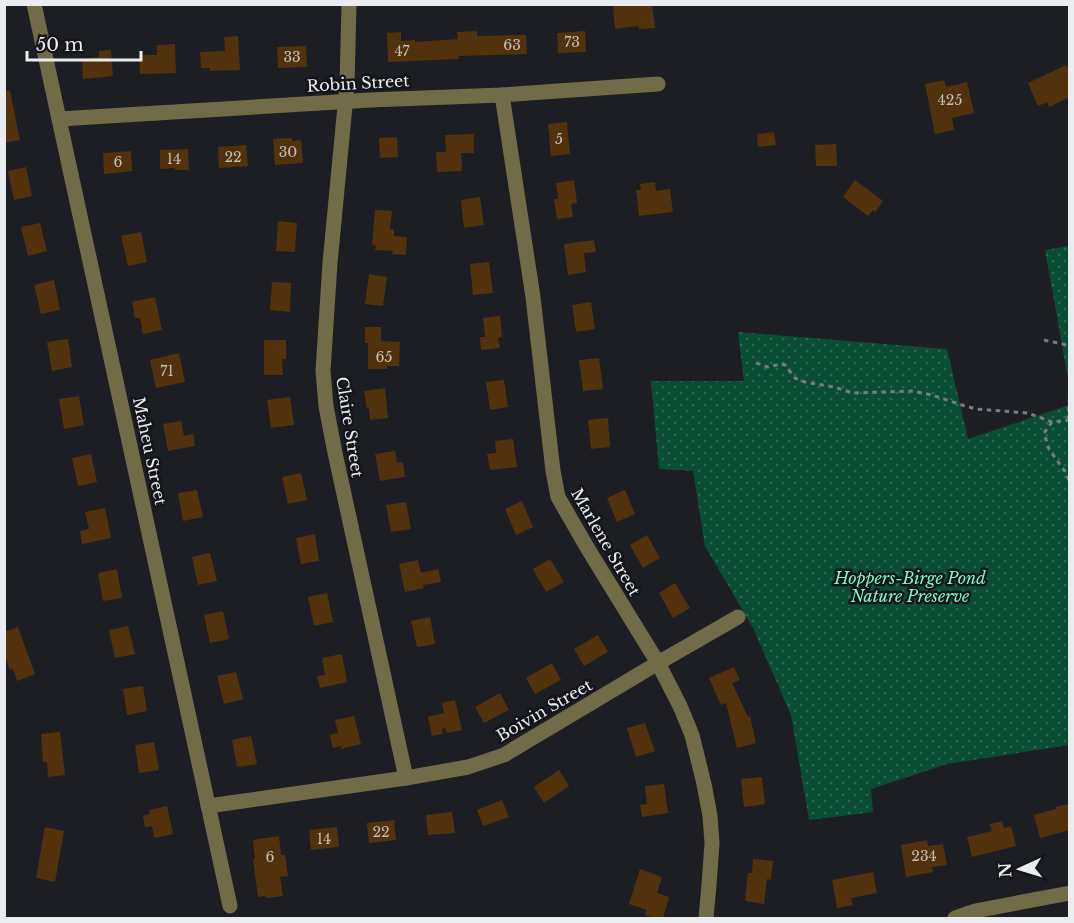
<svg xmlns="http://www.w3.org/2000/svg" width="1074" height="923" viewBox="0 0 1074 923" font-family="'Libre Baskerville',serif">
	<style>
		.park { fill: url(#park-dots) }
		.building { fill: #51320c }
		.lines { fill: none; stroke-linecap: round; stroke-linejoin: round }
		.path { stroke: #7a7b80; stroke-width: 3; stroke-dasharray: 4.5 4.5; stroke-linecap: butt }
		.street { stroke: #726b48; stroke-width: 15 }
		.labels { text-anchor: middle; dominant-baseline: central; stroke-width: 5; stroke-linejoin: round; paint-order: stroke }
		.number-label { font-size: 14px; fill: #c4beb7 }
		.street-label { font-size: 16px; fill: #ebecf0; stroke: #14151b }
		.park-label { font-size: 16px; font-style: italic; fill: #7bfcc0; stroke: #14151b }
	</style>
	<defs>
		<pattern id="park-dots" width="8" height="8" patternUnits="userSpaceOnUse" patternTransform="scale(1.5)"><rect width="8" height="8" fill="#094e34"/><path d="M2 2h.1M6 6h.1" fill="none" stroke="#2d6852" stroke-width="1.8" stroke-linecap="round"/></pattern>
	</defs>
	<rect width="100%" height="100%" fill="#1d1e24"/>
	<!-- park -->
	<g class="park">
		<polygon points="1069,246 1070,246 1069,384 1045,250"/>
		<polygon points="738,332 947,349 968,439 1069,405 1069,745 947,764 871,789 873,812 809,820 791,715 753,628 705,546 693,471 659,469 651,381 744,381"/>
	</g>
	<!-- building -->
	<g class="building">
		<polygon points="632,4 638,4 638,6 652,5 655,28 639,29 638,26 615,29 613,6"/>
		<polygon points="477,31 477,36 526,35 527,54 458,56 459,59 388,62 387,33 401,32 401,41 415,40 415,42 458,39 457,32"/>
		<polygon points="585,31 586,52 558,53 557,33"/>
		<polygon points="238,36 240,70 210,71 210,68 201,68 200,52 225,51 224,37"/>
		<polygon points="175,44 176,73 140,74 139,55 157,55 157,45"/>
		<polygon points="306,46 307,67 278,68 277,47"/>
		<polygon points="111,50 113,76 83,79 82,59 99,57 99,51"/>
		<polygon points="1066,65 1070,72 1070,97 1049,107 1047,102 1038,106 1028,83"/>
		<polygon points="944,80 946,87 967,82 974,113 952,118 954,130 935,134 925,84"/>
		<polygon points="4,91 10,91 20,140 4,143"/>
		<polygon points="567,122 570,154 551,156 548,124"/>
		<polygon points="774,132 776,145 758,147 757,134"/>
		<polygon points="474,134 474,153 461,153 462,171 437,172 436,152 446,152 445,135"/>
		<polygon points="397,137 398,157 380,158 379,138"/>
		<polygon points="292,138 292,141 301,140 303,163 275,165 273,139"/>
		<polygon points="836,144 837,166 816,166 815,145"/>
		<polygon points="246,145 248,166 219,168 218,147"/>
		<polygon points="188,149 189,170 175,170 175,168 160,169 160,150"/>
		<polygon points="131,151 132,171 104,174 103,153"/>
		<polygon points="26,167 32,196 14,200 8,171"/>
		<polygon points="574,180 577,203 571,204 573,217 557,219 554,199 558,199 556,183"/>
		<polygon points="855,180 883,201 875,212 873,210 868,216 843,197"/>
		<polygon points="655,182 656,191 670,189 673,212 639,216 636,190 641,190 640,184"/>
		<polygon points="480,197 484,225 464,228 461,200"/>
		<polygon points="375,210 392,211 390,229 394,229 394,236 407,237 406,255 392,254 393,251 375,250 376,246 372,245"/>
		<polygon points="278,221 297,223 295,252 276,251"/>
		<polygon points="40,223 47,251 28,256 21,227"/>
		<polygon points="141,232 147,262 128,266 121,236"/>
		<polygon points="594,240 596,252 584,253 586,272 568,275 564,244"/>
		<polygon points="489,262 493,293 473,295 470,264"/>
		<polygon points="369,274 387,277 383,306 365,304"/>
		<polygon points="54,280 60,310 41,314 34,285"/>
		<polygon points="272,282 291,283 290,312 270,310"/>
		<polygon points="155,297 162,330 143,334 140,318 135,318 132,302"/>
		<polygon points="591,302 595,329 576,332 572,305"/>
		<polygon points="500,316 502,337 498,338 500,348 481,350 480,337 485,337 483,318"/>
		<polygon points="365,327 381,327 381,341 400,342 399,366 387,366 387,369 368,369 368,343 365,343"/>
		<polygon points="68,339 72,367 52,371 47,342"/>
		<polygon points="264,340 286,340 286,359 282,359 283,375 264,375"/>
		<polygon points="179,353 185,382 156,388 150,360"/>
		<polygon points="599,358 603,389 583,391 579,360"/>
		<polygon points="504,380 508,407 490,410 486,382"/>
		<polygon points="385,388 388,418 370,420 369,408 367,409 364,391"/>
		<polygon points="79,396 84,425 64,429 59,399"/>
		<polygon points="290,397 294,425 271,428 267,400"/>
		<polygon points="608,418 610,447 591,449 588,420"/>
		<polygon points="181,421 184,436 193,434 195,446 168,451 163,424"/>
		<polygon points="513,439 517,467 490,470 487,454 496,453 495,441"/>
		<polygon points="395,451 397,463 403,462 405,477 380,481 375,454"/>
		<polygon points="91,454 97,482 78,486 72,458"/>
		<polygon points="301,473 307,500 288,504 282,477"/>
		<polygon points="197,490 203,517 183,521 178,493"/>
		<polygon points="625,490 635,514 617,522 607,498"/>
		<polygon points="522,501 533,527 516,535 505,509"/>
		<polygon points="406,502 411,529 391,532 386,505"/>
		<polygon points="105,508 111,538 82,544 80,531 89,529 85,512"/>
		<polygon points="315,534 319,561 301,564 296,538"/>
		<polygon points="647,535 660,558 643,568 630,545"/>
		<polygon points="210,553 217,581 198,585 192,557"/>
		<polygon points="550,559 564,582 546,592 533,569"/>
		<polygon points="418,560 421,573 438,569 441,582 423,585 424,588 405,592 399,564"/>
		<polygon points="117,569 122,598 103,601 98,573"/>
		<polygon points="675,583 690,608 673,618 659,593"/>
		<polygon points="327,593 333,622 314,626 308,597"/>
		<polygon points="223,611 229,639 210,643 204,615"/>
		<polygon points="430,617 435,644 417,647 411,621"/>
		<polygon points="128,626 135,654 115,658 109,630"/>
		<polygon points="18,627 35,674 17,681 13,669 10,670 4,653 4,632"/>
		<polygon points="598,635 608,652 584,666 574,649"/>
		<polygon points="342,654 347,682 320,688 317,676 325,675 322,658"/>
		<polygon points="552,663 561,680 535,694 526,678"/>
		<polygon points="734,667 740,680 732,683 748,717 750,716 756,743 737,748 726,703 721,705 709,678"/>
		<polygon points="236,672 243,699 224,704 217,676"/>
		<polygon points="143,686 147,711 127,715 123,689"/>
		<polygon points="500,693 509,710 484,723 475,707"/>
		<polygon points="455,700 462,730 447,733 445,728 442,729 443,734 432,736 428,717 444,713 442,703"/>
		<polygon points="354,716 361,744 341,749 341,746 333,748 330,735 338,733 335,720"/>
		<polygon points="645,723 655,751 636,757 627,728"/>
		<polygon points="60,732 65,775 48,777 47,762 43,762 41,734"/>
		<polygon points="251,736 257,764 237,767 232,740"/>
		<polygon points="154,742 159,770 139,773 135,745"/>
		<polygon points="559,770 569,786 544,803 534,787"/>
		<polygon points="762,777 765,804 744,807 741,779"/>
		<polygon points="664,784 668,813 642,817 640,805 647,804 645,786"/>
		<polygon points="502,800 509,817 483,826 477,810"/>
		<polygon points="1070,804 1070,830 1040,838 1034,815 1056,809 1055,807"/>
		<polygon points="167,806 173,834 154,838 152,826 145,827 143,816 150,814 149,810"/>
		<polygon points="452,812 455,833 428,835 426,815"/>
		<polygon points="394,820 396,840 369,843 367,823"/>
		<polygon points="1002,821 1004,828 1011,826 1016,846 972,857 967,837 992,831 990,824"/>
		<polygon points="45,827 64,831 55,882 36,878"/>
		<polygon points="337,827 339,847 311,850 309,830"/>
		<polygon points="279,836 281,855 285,855 288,876 280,877 283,896 266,898 266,896 258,897 253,859 255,859 253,840"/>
		<polygon points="927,840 928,846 943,844 947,865 932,867 933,872 906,877 901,845"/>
		<polygon points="753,859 773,861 771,880 767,879 764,904 745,901 748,873 752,873"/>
		<polygon points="640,869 662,877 657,893 669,897 663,918 655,918 645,915 647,910 629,904"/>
		<polygon points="873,872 877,893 851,898 853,905 837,908 832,880"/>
	</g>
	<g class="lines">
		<!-- path -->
		<g class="path">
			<polyline points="1044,340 1063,344 1070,347"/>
			<polyline points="756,363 768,367 781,364 785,365 795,378 805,382 834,387 853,393 912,391 932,395 962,405 976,409 1028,413 1052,422"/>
			<polyline points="1068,420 1070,389"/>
			<polyline points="1070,420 1052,422 1044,433 1049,449 1066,473 1070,483"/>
		</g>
		<!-- street -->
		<g class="street">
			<polyline points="34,4 230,906"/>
			<polyline points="349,4 347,85 330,263 323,371 326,406 335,453 406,778"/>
			<polyline points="502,95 533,297 553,471 558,497 588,549 658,663 680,706 692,735 704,784 710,816 712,843 709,885 706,918"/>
			<polyline points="59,119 370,100 502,95 658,84"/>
			<polyline points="208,806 406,778 468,767 504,755 658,663 738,617"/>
			<polyline points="955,918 975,911 1070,893"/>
		</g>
	</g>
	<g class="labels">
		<!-- number labels -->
		<g class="number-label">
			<text x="572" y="42">73</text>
			<text x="512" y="45">63</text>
			<text x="402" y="51">47</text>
			<text x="292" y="57">33</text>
			<text x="950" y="100">425</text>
			<text x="559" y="139">5</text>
			<text x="288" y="152">30</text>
			<text x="233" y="157">22</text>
			<text x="174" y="159">14</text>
			<text x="118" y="162">6</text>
			<text x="384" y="357">65</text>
			<text x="167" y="371">71</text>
			<text x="381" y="832">22</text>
			<text x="324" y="839">14</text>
			<text x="924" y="856">234</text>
			<text x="270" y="857">6</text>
		</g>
		<!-- street labels -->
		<g class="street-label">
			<text transform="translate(358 83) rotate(-3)">Robin Street</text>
			<text transform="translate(350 427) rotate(81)">Claire Street</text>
			<text transform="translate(150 451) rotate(78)">Maheu Street</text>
			<text transform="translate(606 542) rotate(60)">Marlene Street</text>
			<text transform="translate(544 710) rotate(-30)">Boivin Street</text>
		</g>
		<!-- park labels -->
		<g class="park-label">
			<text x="910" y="578">Hoppers-Birge Pond<tspan x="910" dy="18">Nature Preserve</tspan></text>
		</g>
	</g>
	<!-- border -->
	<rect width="1074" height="923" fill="none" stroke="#ebecf0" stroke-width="12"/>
	<!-- north arrow -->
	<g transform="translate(1020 869) rotate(266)" stroke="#14151b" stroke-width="4.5" paint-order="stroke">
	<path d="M0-4.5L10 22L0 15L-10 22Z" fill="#ebecf0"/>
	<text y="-9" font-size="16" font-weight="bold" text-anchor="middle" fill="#ebecf0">N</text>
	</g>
	<!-- scale -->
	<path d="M27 51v9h114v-9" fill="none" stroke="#ebecf0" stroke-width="3"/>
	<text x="36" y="51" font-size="18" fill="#ebecf0" stroke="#14151b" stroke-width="4.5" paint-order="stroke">50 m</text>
</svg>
